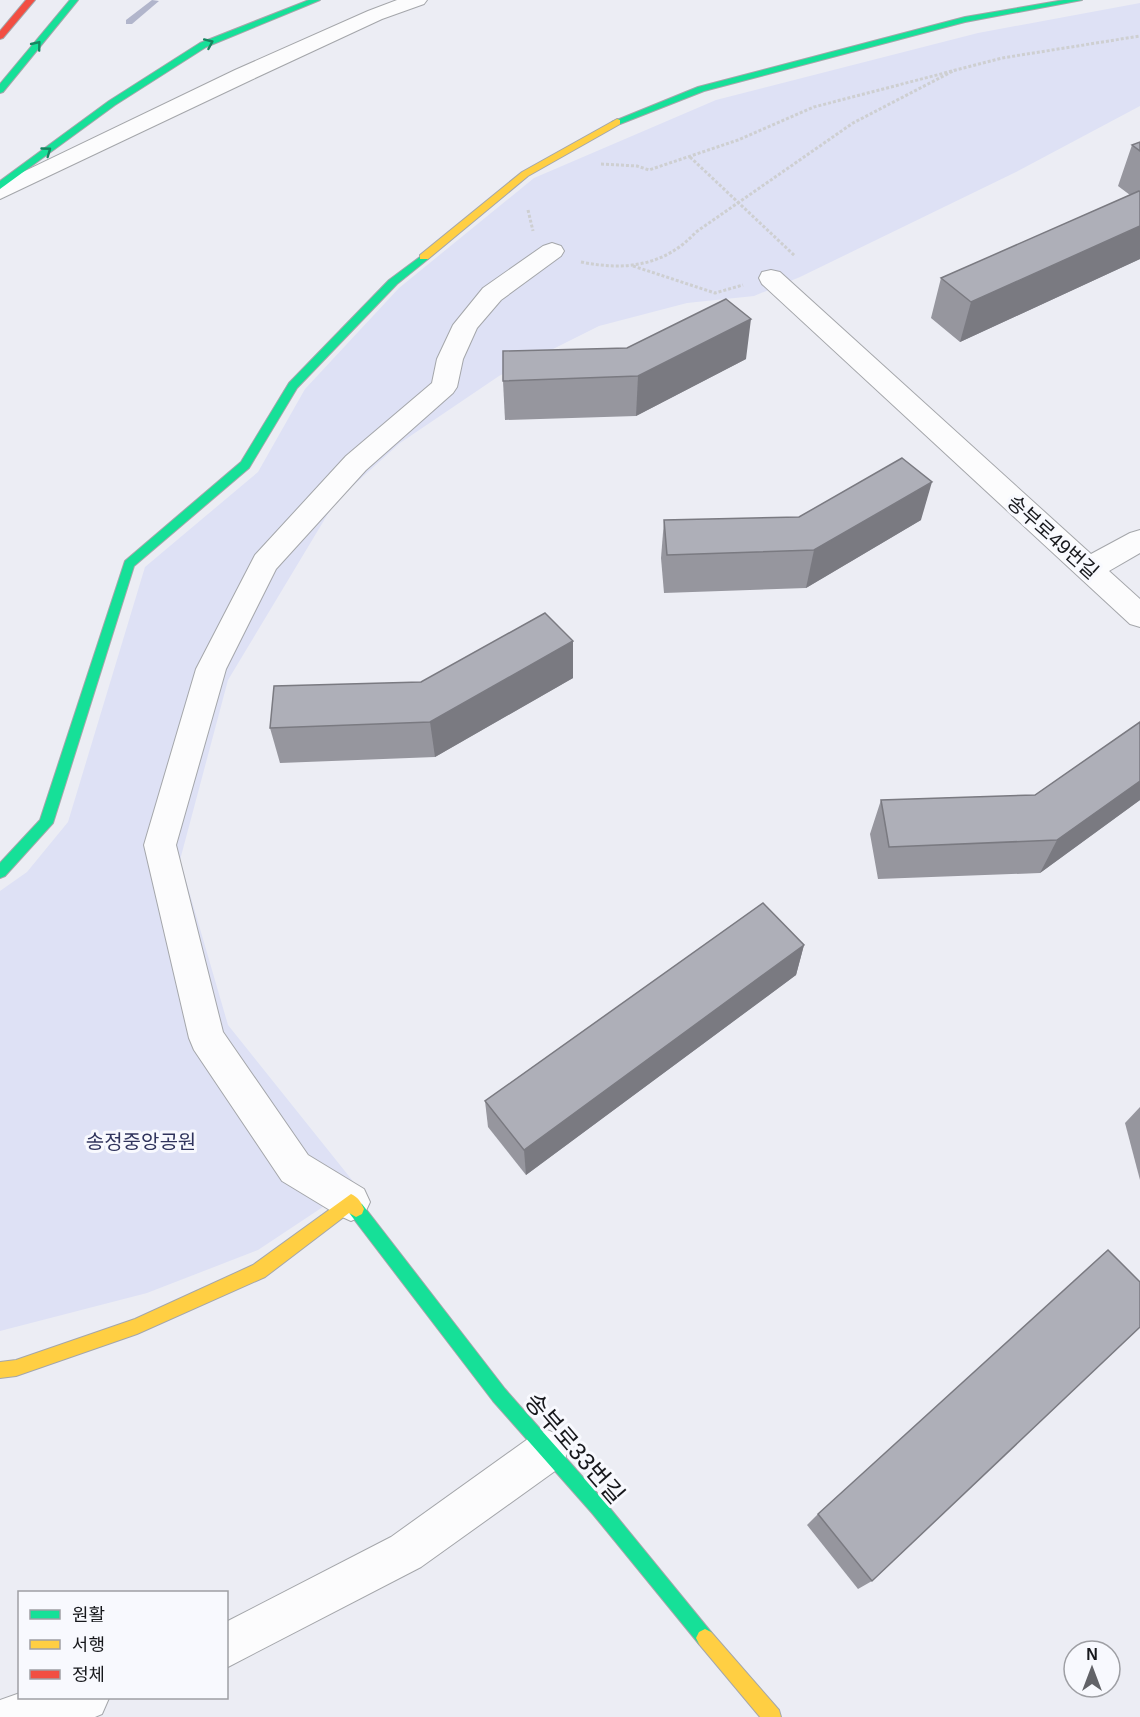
<svg xmlns="http://www.w3.org/2000/svg" width="1140" height="1717" viewBox="0 0 1140 1717" font-family="Arial,'Noto Sans KR',sans-serif">
	<style>
		.green { fill: #dee1f5 }
		.lines { fill: none; stroke-linecap: round; stroke-linejoin: round }
		.stream { fill: #b1b5cb; fill-rule: evenodd }
		.street-casing { stroke: #a4a6aa; stroke-width: 2 }
		.fast-casing { stroke: #a4a6aa; stroke-width: 2 }
		.slow-casing { stroke: #a4a6aa; stroke-width: 2 }
		.jam-casing { stroke: #a4a6aa; stroke-width: 2 }
		.path { stroke: #cecfd1; stroke-width: 3; stroke-dasharray: 3 2; stroke-linecap: butt }
		.street { fill: #fcfcfd; fill-rule: evenodd }
		.fast { fill: #16e098; fill-rule: evenodd }
		.slow { fill: #ffcf43; fill-rule: evenodd }
		.jam { fill: #f24e42; fill-rule: evenodd }
		.wall { fill: #96969e }
		.shaded-wall { fill: #7a7a81 }
		.building { fill: #aeafb8; stroke: #7a7a81; stroke-width: 1.5 }
		.oneway { stroke: #168660 }
		.labels { text-anchor: middle; dominant-baseline: central; stroke-width: 6; stroke-linejoin: round; paint-order: stroke }
		.street-label { font-size: 20px; fill: #17181c; stroke: #f8f9fe }
		.park-label { font-size: 20px; fill: #2f335c; stroke: #f8f9fe }
		.near-street-label { font-size: 24px; fill: #17181c; stroke: #f8f9fe }
	</style>
	<rect width="100%" height="100%" fill="#ecedf4"/>
	<!-- green -->
	<polygon class="green" points="1140,3 1140,106 1016,172 800,277 754,296 687,303 599,326 499,376 400,443 335,502 228,680 180,860 228,1025 356,1185 258,1250 147,1293 0,1331 0,891 27,872 68,822 145,567 258,472 305,389 399,288 534,178 716,100 978,33"/>
	<g class="lines">
		<!-- stream -->
		<polygon class="stream" points="152,0 159,1 132,24 126,24 126,20"/>
		<!-- street casing -->
		<g class="street-casing">
			<g id="street">
				<polygon points="397,0 427,0 424,4 382,19 251,80 0,199 0,183 235,70 368,11"/>
				<polygon points="552,243 561,246 564,251 561,256 501,300 477,328 463,359 457,387 453,393 366,470 276,569 226,669 176,845 223,1032 308,1155 364,1189 370,1202 364,1215 351,1221 338,1215 282,1181 194,1050 189,1038 144,845 196,669 255,555 346,456 432,383 437,359 453,325 483,288 543,246"/>
				<polygon points="771,270 780,272 1091,554 1130,533 1140,530 1140,553 1109,571 1140,599 1140,627 1130,624 762,284 759,278 762,272"/>
				<polygon points="547,1430 562,1436 568,1451 562,1466 421,1567 226,1668 226,1622 391,1537 532,1436"/>
				<polygon points="20,1693 20,1698 109,1698 102,1714 95,1717 0,1717 0,1700"/>
			</g>
		</g>
		<!-- fast casing -->
		<g class="fast-casing">
			<g id="fast">
				<polygon points="70,0 78,0 3,92 0,93 0,84"/>
				<polygon points="309,0 320,0 206,47 115,105 0,189 0,181 109,101 200,43"/>
				<polygon points="1064,0 1082,0 965,22 704,91 620,124 612,122 698,87 965,17"/>
				<polygon points="424,254 429,257 428,259 397,284 297,388 249,468 134,566 53,823 5,876 0,878 0,863 40,820 125,561 241,462 289,383 389,280"/>
				<polygon points="356,1201 362,1204 505,1389 604,1501 711,1632 714,1638 711,1644 705,1647 699,1644 592,1513 493,1401 350,1214 348,1209 350,1204"/>
			</g>
		</g>
		<!-- slow casing -->
		<g class="slow-casing">
			<g id="slow">
				<polygon points="617,119 620,120 620,124 528,176 428,259 420,259 420,255 522,172"/>
				<path d="M 351,1194 C 358,1197 361,1202 364,1209 L 362,1214 L 356,1217 L 349,1213 L 265,1277 L 137,1334 L 16,1376 L 0,1378 L 0,1362 L 16,1360 L 135,1319 L 253,1265 Z"/>
				<polygon points="705,1629 711,1632 779,1710 781,1717 760,1717 699,1644 696,1638 699,1632"/>
			</g>
		</g>
		<!-- jam casing -->
		<g class="jam-casing">
			<polygon id="jam" points="26,0 35,0 3,38 0,39 0,31"/>
		</g>
		<!-- path -->
		<g class="path">
			<polyline points="690,157 795,256"/>
			<polyline points="601,164 637,166 649,170 738,140 814,107 1002,58 1140,36"/>
			<polyline points="528,210 533,231"/>
			<path d="M 581,262 C 625,271 665,266 696,232 L 853,123 L 955,70"/>
			<polyline points="633,266 715,293 743,285"/>
		</g>
		<!-- street -->
		<use href="#street" class="street"/>
		<!-- fast -->
		<use href="#fast" class="fast"/>
		<!-- slow -->
		<use href="#slow" class="slow"/>
		<!-- jam -->
		<use href="#jam" class="jam"/>
	</g>
	<!-- wall -->
	<g class="wall">
		<polygon points="1140,142 1140,259 960,342 931,318 941,278 1130,195 1118,186 1132,145"/>
		<polygon points="746,359 636,416 505,420 503,381"/>
		<polygon points="664,520 921,520 806,588 664,593 661,558"/>
		<polygon points="573,641 573,678 435,757 280,763 270,728 421,682"/>
		<polygon points="1140,722 1140,800 1040,873 878,879 870,834 881,800 1035,795"/>
		<polygon points="804,945 796,975 526,1175 488,1127 485,1101"/>
		<polygon points="1140,1107 1140,1180 1125,1123"/>
		<polygon points="818,1514 872,1581 858,1589 807,1525"/>
	</g>
	<!-- shaded-wall -->
	<g class="shaded-wall">
		<polygon points="1140,226 1140,259 960,342 971,302"/>
		<polygon points="751,319 746,359 636,416 638,376"/>
		<polygon points="932,482 921,520 806,588 814,550"/>
		<polygon points="573,641 573,678 435,757 430,722"/>
		<polygon points="1140,781 1140,800 1040,873 1057,840"/>
		<polygon points="804,945 796,975 526,1175 524,1150"/>
	</g>
	<!-- building -->
	<g class="building">
		<polygon points="1140,142 1140,151 1132,145"/>
		<polygon points="1139,191 1140,192 1140,226 971,302 941,278"/>
		<polygon points="726,299 751,319 638,376 503,381 503,351 627,348"/>
		<polygon points="902,458 932,482 814,550 667,555 664,520 799,517"/>
		<polygon points="545,613 573,641 430,722 270,728 274,686 421,682"/>
		<polygon points="1140,722 1140,781 1057,840 889,847 881,800 1035,795"/>
		<polygon points="763,903 804,945 524,1150 485,1101"/>
		<polygon points="1108,1250 1140,1282 1140,1327 872,1581 818,1514"/>
	</g>
	<!-- one-way arrows -->
	<defs><path id="oneway-chevron" d="M-2-3.5L2.5 0L-2 3.5" fill="none" stroke-width="1.6" stroke-linecap="round" stroke-linejoin="round" transform="scale(1.5)"/></defs>
	<g class="oneway">
		<use href="#oneway-chevron" transform="translate(209 43) rotate(-24)"/>
		<use href="#oneway-chevron" transform="translate(37 45) rotate(-51)"/>
		<use href="#oneway-chevron" transform="translate(47 151) rotate(-36)"/>
	</g>
	<g class="labels">
		<!-- street labels -->
		<g class="street-label">
			<text transform="translate(1053 537) rotate(42)">송부로49번길</text>
		</g>
		<!-- park labels -->
		<g class="park-label">
			<text x="141" y="1142">송정중앙공원</text>
		</g>
		<!-- near-street labels -->
		<g class="near-street-label">
			<text transform="translate(575 1448) rotate(49)">송부로33번길</text>
		</g>
	</g>
	<!-- legend -->
	<rect x="18" y="1591" width="210" height="108" fill="#f8f9fe" stroke="#9e9fa4" stroke-width="1.5"/>
	<rect x="30" y="1610" width="30" height="9" fill="#16e098" stroke="#9e9fa4" stroke-width="1.5"/>
	<text x="72" y="1621" font-size="18" fill="#17181c">원활</text>
	<rect x="30" y="1640" width="30" height="9" fill="#ffcf43" stroke="#9e9fa4" stroke-width="1.5"/>
	<text x="72" y="1651" font-size="18" fill="#17181c">서행</text>
	<rect x="30" y="1670" width="30" height="9" fill="#f24e42" stroke="#9e9fa4" stroke-width="1.5"/>
	<text x="72" y="1681" font-size="18" fill="#17181c">정체</text>
	<!-- north arrow -->
	<g transform="translate(1092 1669)"><circle r="28" fill="#f8f9fe" stroke="#9e9fa4" stroke-width="1.5"/>
	<path d="M0-4.5L10 22L0 15L-10 22Z" fill="#626368"/>
	<text y="-9" font-size="16" font-weight="bold" text-anchor="middle" fill="#17181c">N</text>
	</g>
</svg>
